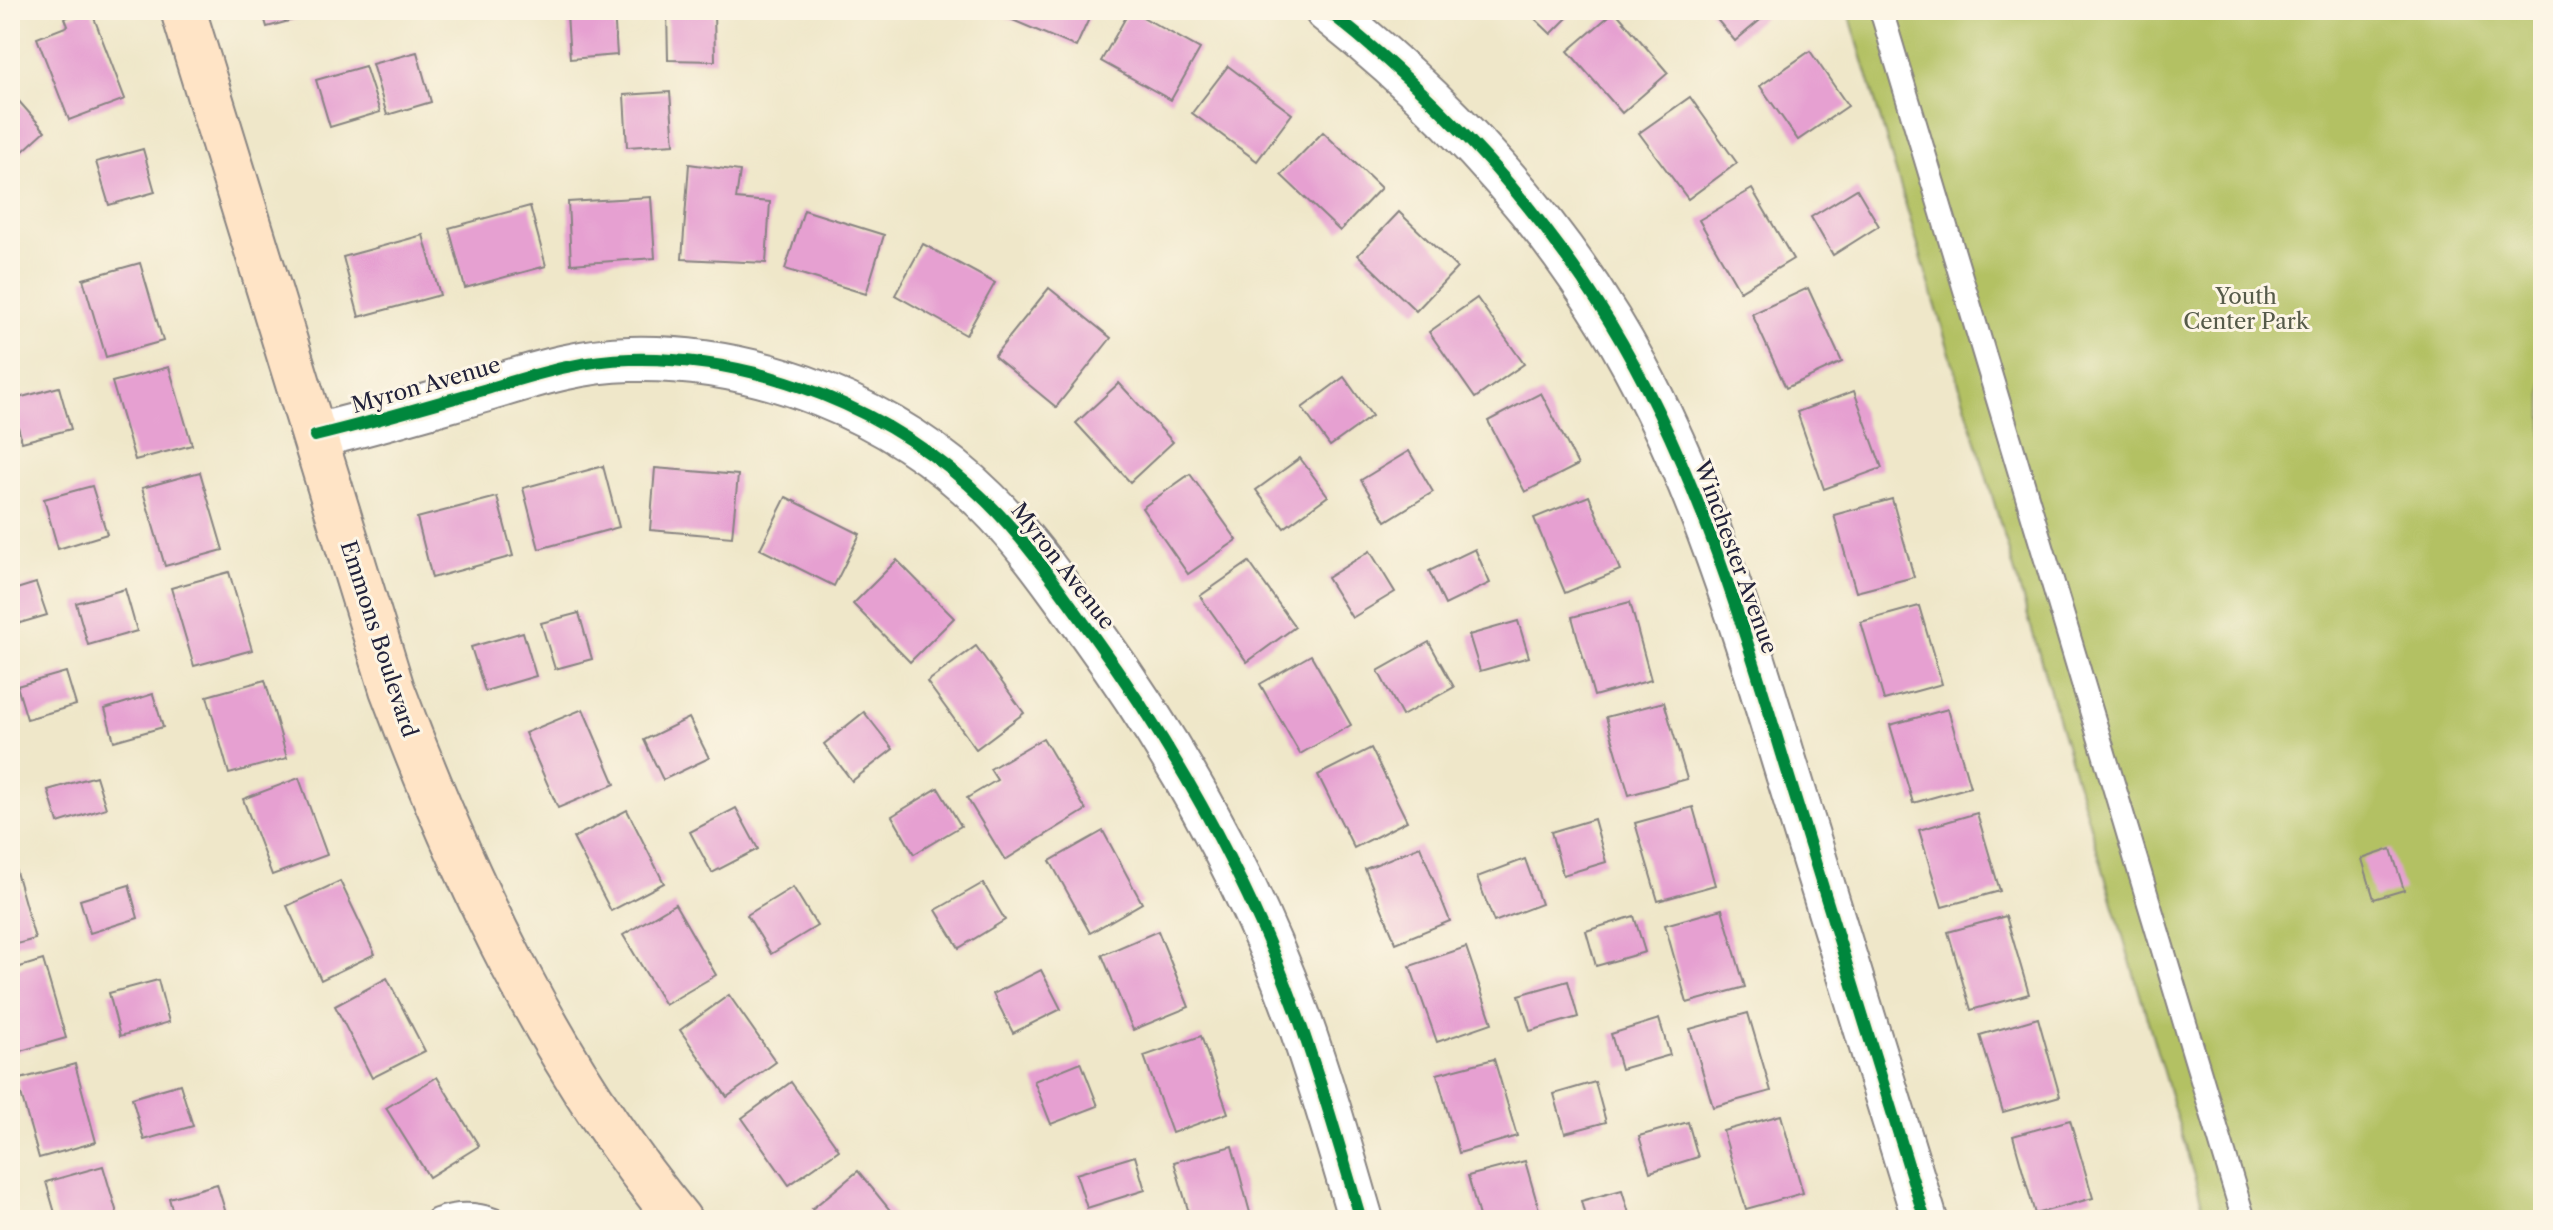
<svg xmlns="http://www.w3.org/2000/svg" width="2553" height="1230" viewBox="0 0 2553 1230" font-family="'Libre Caslon Text',serif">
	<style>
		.green { fill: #b3c164; stroke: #6a7250; stroke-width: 2 }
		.building { fill: #e6a0d1 }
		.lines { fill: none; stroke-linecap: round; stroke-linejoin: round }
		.lane-casing { stroke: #888482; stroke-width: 26 }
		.street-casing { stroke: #888482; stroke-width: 48 }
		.secondary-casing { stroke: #888482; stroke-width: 48 }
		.lane { stroke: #fff; stroke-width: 22 }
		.street { stroke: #fff; stroke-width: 44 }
		.secondary { stroke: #ffe4c6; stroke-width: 44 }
		.cycleway-casing { stroke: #fcf5e5; stroke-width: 17 }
		.cycleway { stroke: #00873e; stroke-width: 12 }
		.labels { text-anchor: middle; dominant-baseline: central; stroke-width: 6; stroke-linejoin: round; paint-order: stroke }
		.park-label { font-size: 22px; fill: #555a49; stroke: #fcf5e5 }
		.street-label { font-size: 22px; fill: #22223b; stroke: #fcf5e5 }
	</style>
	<rect width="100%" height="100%" fill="#fcf5e5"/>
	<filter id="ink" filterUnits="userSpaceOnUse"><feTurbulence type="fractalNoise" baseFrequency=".0125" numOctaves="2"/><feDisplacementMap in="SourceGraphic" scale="16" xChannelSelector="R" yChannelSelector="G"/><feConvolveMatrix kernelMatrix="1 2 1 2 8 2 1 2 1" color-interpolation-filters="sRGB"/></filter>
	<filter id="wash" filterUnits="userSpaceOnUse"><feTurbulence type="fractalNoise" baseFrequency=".006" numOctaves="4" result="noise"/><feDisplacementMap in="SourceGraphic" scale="32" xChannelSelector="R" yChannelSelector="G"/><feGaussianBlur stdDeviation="1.8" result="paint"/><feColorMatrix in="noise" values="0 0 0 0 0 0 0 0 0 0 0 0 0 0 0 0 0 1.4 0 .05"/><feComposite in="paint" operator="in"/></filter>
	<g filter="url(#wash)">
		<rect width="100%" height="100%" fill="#efe7c9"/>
		<!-- green -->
		<polygon class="green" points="1848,10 2543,10 2543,1220 2207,1220"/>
		<g id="blocks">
			<!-- building -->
			<g class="building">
				<polygon points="85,10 91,10 125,99 69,120 37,38 68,26 65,18"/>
				<polygon points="262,10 326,10 326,11 267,27"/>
				<polygon points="667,10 714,10 715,61 668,60"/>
				<polygon points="1005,10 1093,10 1076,47 1003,16"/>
				<polygon points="1130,10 1200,49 1171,100 1101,61"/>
				<polygon points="1526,10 1575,10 1551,34"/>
				<polygon points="1709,10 1772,10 1735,41"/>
				<polygon points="614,11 617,55 570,59 567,14"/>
				<polygon points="1615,11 1668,73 1622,113 1568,51"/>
				<polygon points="1810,51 1848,106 1798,140 1760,86"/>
				<polygon points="417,52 431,102 387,115 372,64"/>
				<polygon points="365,66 380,112 330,127 316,80"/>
				<polygon points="1228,66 1292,114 1257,161 1192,113"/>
				<polygon points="10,91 45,131 10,163"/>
				<polygon points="670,92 674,144 627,147 624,95"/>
				<polygon points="1690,97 1737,163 1688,199 1639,133"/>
				<polygon points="1323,132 1381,188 1340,231 1281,175"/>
				<polygon points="143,149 155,192 109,205 96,162"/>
				<polygon points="689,164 740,171 736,199 770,202 766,263 682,259"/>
				<polygon points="1752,189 1793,259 1740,291 1699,220"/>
				<polygon points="1857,189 1879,226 1833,255 1811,217"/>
				<polygon points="651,197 655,258 571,264 568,202"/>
				<polygon points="530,206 546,266 465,288 449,228"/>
				<polygon points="804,210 884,235 866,294 785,269"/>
				<polygon points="1399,212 1457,268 1416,311 1358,255"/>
				<polygon points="423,235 440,295 359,317 343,257"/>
				<polygon points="923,244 995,283 966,335 895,295"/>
				<polygon points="140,263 163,341 106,357 83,279"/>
				<polygon points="1049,288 1111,338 1056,407 994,356"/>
				<polygon points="1808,288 1842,362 1786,388 1752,314"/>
				<polygon points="1477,298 1524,364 1475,398 1429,332"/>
				<polygon points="169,367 192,445 135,460 112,382"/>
				<polygon points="1344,377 1372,416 1330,446 1302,408"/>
				<polygon points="1119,383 1173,442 1130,482 1076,423"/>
				<polygon points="59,387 71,429 22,442 11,400"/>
				<polygon points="1854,391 1882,468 1824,489 1797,412"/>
				<polygon points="1541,393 1578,465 1525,492 1488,421"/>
				<polygon points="1409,451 1433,492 1386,521 1361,480"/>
				<polygon points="1300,458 1328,496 1284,528 1256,490"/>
				<polygon points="603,466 619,527 539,549 523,488"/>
				<polygon points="655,468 738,475 732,537 650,530"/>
				<polygon points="200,472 223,550 165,566 142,488"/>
				<polygon points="1190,474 1237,540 1188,574 1142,508"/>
				<polygon points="92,486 107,534 58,549 44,499"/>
				<polygon points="1589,496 1620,570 1565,593 1534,518"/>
				<polygon points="497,497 513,556 432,578 417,518"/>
				<polygon points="786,497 860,534 834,586 760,549"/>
				<polygon points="1892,499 1914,577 1856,592 1834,515"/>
				<polygon points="1475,549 1490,583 1445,605 1429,571"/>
				<polygon points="1370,551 1395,592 1352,618 1327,578"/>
				<polygon points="897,560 954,618 910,662 853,604"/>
				<polygon points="1249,562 1295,627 1247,662 1200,596"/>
				<polygon points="229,572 252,650 194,666 171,588"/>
				<polygon points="36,583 47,615 10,626 10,591"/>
				<polygon points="125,589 137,631 88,645 76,603"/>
				<polygon points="1630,602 1651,680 1594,696 1572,617"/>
				<polygon points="1919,606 1942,684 1884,700 1861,622"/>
				<polygon points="579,613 592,659 555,669 541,623"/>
				<polygon points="1518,621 1529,657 1480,671 1469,635"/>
				<polygon points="523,632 536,676 485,691 471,647"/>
				<polygon points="1429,642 1454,687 1402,716 1378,671"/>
				<polygon points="976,646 1024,713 976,749 927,682"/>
				<polygon points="1311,655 1351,725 1300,754 1260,684"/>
				<polygon points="66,672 76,705 27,719 17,686"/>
				<polygon points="265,680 287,758 229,774 207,696"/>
				<polygon points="153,694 163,727 114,741 105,709"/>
				<polygon points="1664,702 1687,779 1629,795 1606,717"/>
				<polygon points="583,709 615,784 558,808 525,733"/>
				<polygon points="1948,709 1970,787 1913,803 1890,725"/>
				<polygon points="864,712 893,749 852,781 824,744"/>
				<polygon points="689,718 709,758 663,780 644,740"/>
				<polygon points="1043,738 1086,810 1005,860 967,798 997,780 990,769"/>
				<polygon points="1371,748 1407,821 1354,848 1318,775"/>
				<polygon points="96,776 106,808 58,823 48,790"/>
				<polygon points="299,778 327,855 272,875 243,799"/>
				<polygon points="938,788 961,826 914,854 892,816"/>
				<polygon points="1693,807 1715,885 1658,901 1635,823"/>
				<polygon points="736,808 758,849 712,873 690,832"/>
				<polygon points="627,810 664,883 611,911 573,838"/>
				<polygon points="1977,813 2000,891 1942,907 1919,830"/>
				<polygon points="1594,819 1606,862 1563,875 1551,832"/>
				<polygon points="1103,831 1142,903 1090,933 1050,861"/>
				<polygon points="1420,846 1450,921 1396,943 1365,869"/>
				<polygon points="2391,849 2404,890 2374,899 2362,859"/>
				<polygon points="1525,859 1541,904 1494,922 1477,877"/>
				<polygon points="13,861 35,939 10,946 10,862"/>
				<polygon points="340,881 375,954 321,980 287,906"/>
				<polygon points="983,883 1005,920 959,948 936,910"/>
				<polygon points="129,885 138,918 90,933 80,900"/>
				<polygon points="793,887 817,926 771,954 747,915"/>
				<polygon points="675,904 716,975 665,1005 623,935"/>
				<polygon points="1722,909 1745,987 1687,1003 1665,925"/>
				<polygon points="1634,916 1645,952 1596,966 1586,931"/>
				<polygon points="2006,916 2029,994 1971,1010 1948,932"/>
				<polygon points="1158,931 1189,1007 1133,1030 1102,955"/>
				<polygon points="1466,947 1492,1023 1437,1042 1410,966"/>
				<polygon points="43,960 66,1038 10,1054 10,970"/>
				<polygon points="1041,970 1061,1009 1013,1033 993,994"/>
				<polygon points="387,978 425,1051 372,1078 335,1006"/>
				<polygon points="158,980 169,1022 120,1036 109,993"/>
				<polygon points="1568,981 1578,1017 1530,1031 1519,995"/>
				<polygon points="729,995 776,1062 727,1097 680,1030"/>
				<polygon points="1748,1013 1771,1091 1713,1107 1690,1029"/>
				<polygon points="2038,1018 2060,1096 2003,1112 1980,1035"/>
				<polygon points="1659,1019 1670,1055 1621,1069 1611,1034"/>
				<polygon points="1201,1036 1228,1113 1172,1133 1144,1056"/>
				<polygon points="1494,1059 1517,1136 1459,1153 1437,1074"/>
				<polygon points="1081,1062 1098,1106 1051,1124 1034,1081"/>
				<polygon points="75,1064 96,1142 39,1158 17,1080"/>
				<polygon points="437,1077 479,1146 429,1177 386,1108"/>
				<polygon points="791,1082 839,1150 789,1185 742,1118"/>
				<polygon points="1595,1082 1606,1122 1565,1133 1554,1094"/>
				<polygon points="180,1084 193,1126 144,1140 132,1098"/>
				<polygon points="1781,1115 1803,1193 1746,1209 1723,1131"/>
				<polygon points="2070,1120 2093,1198 2035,1214 2013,1136"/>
				<polygon points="1688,1122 1698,1157 1650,1172 1639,1136"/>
				<polygon points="1232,1146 1252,1220 1191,1220 1174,1162"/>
				<polygon points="1135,1156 1145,1190 1087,1208 1076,1174"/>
				<polygon points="1525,1161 1542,1220 1480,1220 1468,1176"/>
				<polygon points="103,1166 119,1220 57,1220 46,1182"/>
				<polygon points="858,1171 898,1220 820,1220 812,1209"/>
				<polygon points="217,1184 228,1220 175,1220 169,1198"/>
				<polygon points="1622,1190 1631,1220 1586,1220 1581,1201"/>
			</g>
		</g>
	</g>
	<g filter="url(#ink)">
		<use href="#blocks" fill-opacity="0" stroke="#888482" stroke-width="2"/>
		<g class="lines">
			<!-- lane casing -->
			<g class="lane-casing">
				<g id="lane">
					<polyline points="1881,10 2244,1220"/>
					<path d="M 437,1220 C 457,1213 475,1213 494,1220"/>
				</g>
			</g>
			<!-- street casing -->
			<g class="street-casing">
				<g id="street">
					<path d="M 1327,10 C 1438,98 1535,200 1609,321 C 1695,462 1741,620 1789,777 C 1834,924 1880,1072 1925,1220"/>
					<path d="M 315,436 C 373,422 430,405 487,389 C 534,375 579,360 630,359 C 760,356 894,410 986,501 C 1027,541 1059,589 1092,634 C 1176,750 1248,879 1297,1014 C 1321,1081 1341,1151 1361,1220"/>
				</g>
			</g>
			<!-- secondary casing -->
			<g class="secondary-casing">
				<path id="secondary" d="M 183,10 L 392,689 C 463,878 550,1063 679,1220"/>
			</g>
			<!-- lane -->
			<use href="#lane" class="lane"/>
			<!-- street -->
			<use href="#street" class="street"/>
			<!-- secondary -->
			<use href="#secondary" class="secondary"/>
			<!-- cycleway casing -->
			<g class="cycleway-casing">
				<g id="cycleway">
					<path d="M 1327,10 C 1438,98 1535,200 1609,321 C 1695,462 1741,620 1789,777 C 1834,924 1880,1072 1925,1220"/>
					<path d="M 315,436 C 373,422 430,405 487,389 C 534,375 579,360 630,359 C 760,356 894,410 986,501 C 1027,541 1059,589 1092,634 C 1176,750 1248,879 1297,1014 C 1321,1081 1341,1151 1361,1220"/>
				</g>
			</g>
			<!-- cycleway -->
			<use href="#cycleway" class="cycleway"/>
		</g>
	</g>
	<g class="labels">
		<!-- park labels -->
		<g class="park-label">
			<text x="2246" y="296">Youth<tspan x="2246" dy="25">Center Park</tspan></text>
		</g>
		<!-- street labels -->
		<g class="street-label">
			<text transform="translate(426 385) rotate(-16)">Myron Avenue</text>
			<text transform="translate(1736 557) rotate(70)">Winchester Avenue</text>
			<text transform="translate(1063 566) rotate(52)">Myron Avenue</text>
			<text transform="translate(379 639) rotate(72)">Emmons Boulevard</text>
		</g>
	</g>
	<!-- margin -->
	<rect width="2553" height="1230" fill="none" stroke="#fcf5e5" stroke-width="40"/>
</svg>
